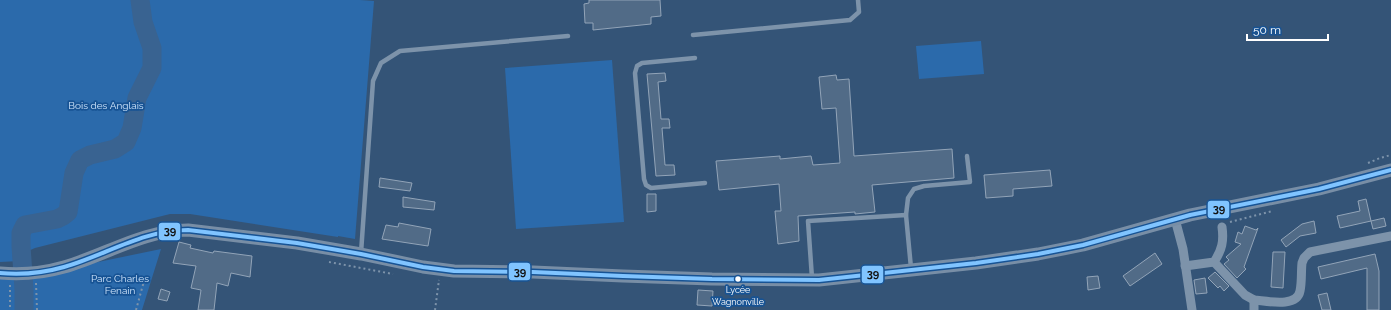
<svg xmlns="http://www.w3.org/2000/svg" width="1391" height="310" font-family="Raleway,sans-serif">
  <rect width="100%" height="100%" fill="#345477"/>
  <g fill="#2b6aab">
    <polygon points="0,0 360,0 374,1 355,239 338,236 338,237 190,214 170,214 35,248 19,255 20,261 0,262"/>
    <polygon points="981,41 984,74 919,79 916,46"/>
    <polygon points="612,60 624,222 516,229 505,68"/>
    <polygon points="161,249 142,310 0,310 0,278 16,279"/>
  </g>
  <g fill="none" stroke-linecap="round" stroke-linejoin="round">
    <polyline stroke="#396391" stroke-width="19" points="24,310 24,289 21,246 21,233 25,225 57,219 63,216 68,212 74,173 80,160 90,155 115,149 126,142 132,128 137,98 152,68 152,48 143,22 140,0"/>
  </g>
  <g fill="#516b87" stroke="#92a4b8">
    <polygon points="589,0 660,0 661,16 651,17 651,24 593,30 593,23 585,23 584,4 589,3"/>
    <polygon points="665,73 666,81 658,82 661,119 669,119 670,128 662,128 665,165 674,165 675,175 656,176 647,74"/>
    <polygon points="836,75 837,80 849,79 854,156 952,149 954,178 872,185 875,212 855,214 855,212 798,216 799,241 778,244 775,211 781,211 779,184 719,190 716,161 780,156 780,159 811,156 813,165 840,163 836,108 822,109 819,77"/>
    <polygon points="1050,170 1052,186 1013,189 1013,196 986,198 984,175"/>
    <polygon points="380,178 412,183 410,191 379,187"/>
    <polygon points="647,194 656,194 656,211 647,212"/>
    <polygon points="403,197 435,202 434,210 403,207"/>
    <polygon points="1366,199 1371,221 1340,228 1337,216 1360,211 1358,201"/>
    <polygon points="1384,218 1386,226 1373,229 1371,221"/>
    <polygon points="1314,221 1316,233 1300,236 1286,247 1281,240 1302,224"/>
    <polygon points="399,223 431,229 428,246 382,239 386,225 398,227"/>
    <polygon points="1245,226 1256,230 1258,228 1244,267 1246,269 1237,278 1224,264 1229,260 1226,257 1241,244 1235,242 1238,232 1242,234"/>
    <polygon points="179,242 191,245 190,248 213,253 214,251 252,256 250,277 231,273 228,286 217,283 214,310 198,310 201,290 191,288 196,266 173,263"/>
    <polygon points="1273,252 1285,252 1283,288 1271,287"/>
    <polygon points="1155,253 1162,264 1130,286 1123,276"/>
    <polygon points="1375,254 1379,271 1379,310 1367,310 1367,268 1321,279 1318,267"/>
    <polygon points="1215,272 1229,286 1224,291 1220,286 1218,288 1208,278"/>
    <polygon points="1098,276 1100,288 1088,290 1087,277"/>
    <polygon points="1205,278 1207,293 1196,294 1194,280"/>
    <polygon points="161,289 170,292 167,301 158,299"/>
    <polygon points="698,290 713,291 712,306 697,305"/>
    <polygon points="1327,293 1331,310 1322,310 1318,295"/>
  </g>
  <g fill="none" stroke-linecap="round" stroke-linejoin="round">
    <g stroke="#7d93aa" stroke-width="2" stroke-dasharray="2 3" stroke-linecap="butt">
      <polyline points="1368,163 1380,158 1391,155"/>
      <polyline points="1230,222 1273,211"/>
      <polyline points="329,262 393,274"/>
      <polyline points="36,283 37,310"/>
      <polyline points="10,285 10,310"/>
      <polyline points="136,310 144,281"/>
      <polyline points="435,310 439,280"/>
    </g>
    <g stroke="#7d93aa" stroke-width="4.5">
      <polyline points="693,35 850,20 859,12 858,0"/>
      <polyline points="695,58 642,63 637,66 635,73 644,179 646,185 651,188 705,183"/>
      <polyline points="906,215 908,198 914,189 924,186 970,182 967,156"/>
      <polyline points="361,253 373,81 381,63 400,51 568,36"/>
      <polyline points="812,278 808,221 906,215 911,268"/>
    </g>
    <g stroke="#7d93aa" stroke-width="9">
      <polyline points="1175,219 1183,249 1192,310"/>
      <path d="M 1214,262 L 1245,295 L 1254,300 C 1267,301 1297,308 1300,291 C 1302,282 1301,272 1302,263 L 1304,258 L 1310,252 L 1391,236"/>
      <path d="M 1185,266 L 1214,262 C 1222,250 1224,241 1222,227"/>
      <polyline points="1254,310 1254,300"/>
    </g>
    <path stroke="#788ea6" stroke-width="13" d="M 0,273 C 22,275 43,273 64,267 C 106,255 143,230 188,230 L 297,243 L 361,254 L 423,267 L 454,271 L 533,272 L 623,276 L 712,279 L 819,280 L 976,263 L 1038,254 L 1083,245 L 1190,215 L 1319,189 L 1391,170"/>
    <g stroke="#175394" stroke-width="7">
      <path id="bus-1" d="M 0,273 C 22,275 43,273 64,267 C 106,255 143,230 188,230 L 297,243 L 361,254 L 423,267 L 454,271 L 533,272 L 623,276 L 712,279 L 819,280 L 976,263 L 1038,254 L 1083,245 L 1190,215 L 1319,189 L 1391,170"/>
    </g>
    <use href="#bus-1" stroke="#80c4ff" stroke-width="4"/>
  </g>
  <circle fill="#fff" stroke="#175394" stroke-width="1.5" cx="738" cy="279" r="3.5"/>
  <g text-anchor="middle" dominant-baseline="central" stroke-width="3.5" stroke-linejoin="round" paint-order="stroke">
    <g font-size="9" fill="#fff" stroke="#175394">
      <text x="738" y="290">Lycée<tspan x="738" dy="12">Wagnonville</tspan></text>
    </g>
    <g font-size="10" fill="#cfe5fc" stroke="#175394">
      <text x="106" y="105">Bois des Anglais</text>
      <text x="120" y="278">Parc Charles<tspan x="120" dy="12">Fenain</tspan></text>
    </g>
  </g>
  <g stroke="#175394" stroke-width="1.5">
    <rect x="1207" y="200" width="23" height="19" rx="4" fill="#80c4ff"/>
    <rect x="158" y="222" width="23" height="19" rx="4" fill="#80c4ff"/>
    <rect x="508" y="262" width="23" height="19" rx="4" fill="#80c4ff"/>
    <rect x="861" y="265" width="23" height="19" rx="4" fill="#80c4ff"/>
  </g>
  <g font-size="11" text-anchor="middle" font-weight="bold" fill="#111">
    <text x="1219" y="213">39</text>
    <text x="170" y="235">39</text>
    <text x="520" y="276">39</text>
    <text x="873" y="278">39</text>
  </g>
  <path d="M1247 34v6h81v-6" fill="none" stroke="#ffffff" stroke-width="2"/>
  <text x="1253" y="34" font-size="12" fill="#ffffff" stroke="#175394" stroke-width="3" paint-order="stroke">50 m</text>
</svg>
